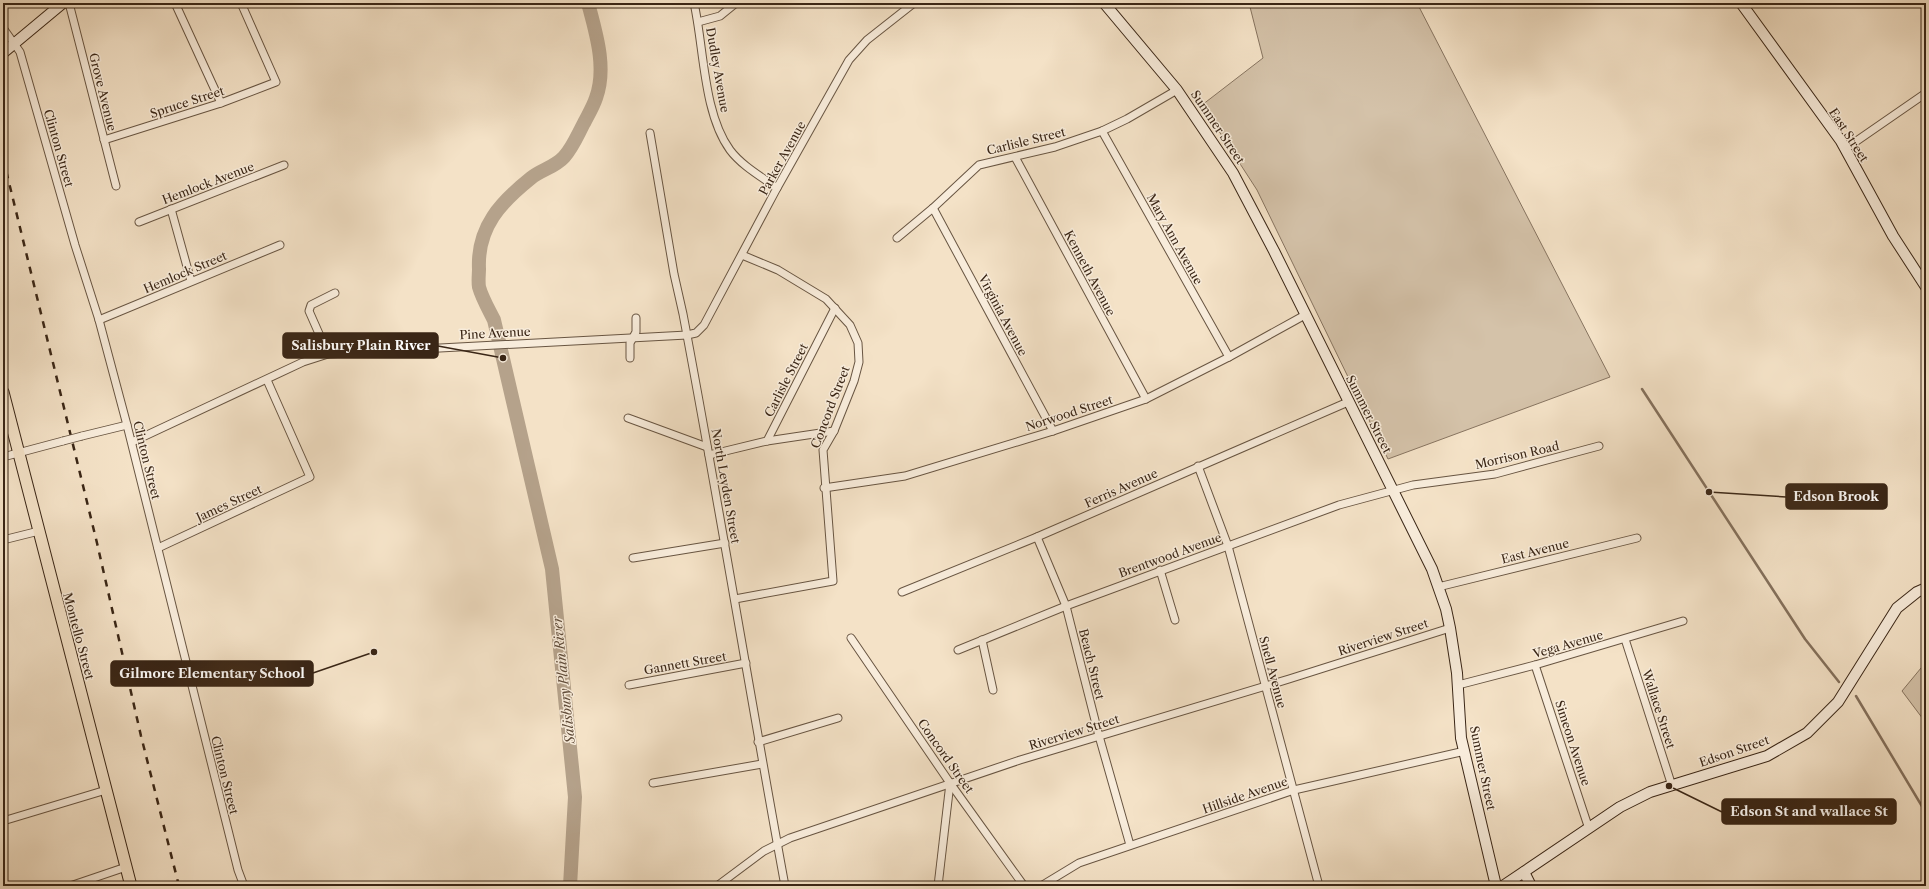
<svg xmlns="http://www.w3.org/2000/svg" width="1929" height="889" font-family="'Libre Caslon Text',serif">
  <rect width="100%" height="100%" fill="#f4e2c7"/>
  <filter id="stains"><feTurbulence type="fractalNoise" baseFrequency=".005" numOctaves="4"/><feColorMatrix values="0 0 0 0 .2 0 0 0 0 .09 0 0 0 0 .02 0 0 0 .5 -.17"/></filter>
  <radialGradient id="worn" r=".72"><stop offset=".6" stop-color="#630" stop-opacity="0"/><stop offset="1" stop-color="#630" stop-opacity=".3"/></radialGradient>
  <g fill="#d4c2a9" stroke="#877460">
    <polygon points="1249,3 1417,3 1610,377 1388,459 1257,190 1202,105 1263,58"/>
    <polygon points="1926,662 1926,723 1902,691"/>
  </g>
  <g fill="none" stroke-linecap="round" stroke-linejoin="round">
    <g stroke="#84705c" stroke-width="2.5">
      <polyline points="1642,389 1805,639 1839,682"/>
      <polyline points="1856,696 1926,813"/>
    </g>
    <path stroke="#b5a28b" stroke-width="14" d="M 570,886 L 575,797 L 552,569 L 494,320 C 489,310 482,298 479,287 C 478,281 479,274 479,269 C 477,227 501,202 531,178 C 541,170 555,167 564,157 C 573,147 578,134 584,123 C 588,115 593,107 596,98 C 607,68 596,33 588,3"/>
    <g stroke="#685542" stroke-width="9">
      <g id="street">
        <polyline points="69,3 116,186"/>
        <polyline points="175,3 221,103"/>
        <path d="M 694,3 C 704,47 703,113 730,150 C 742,166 762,177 777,188"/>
        <polyline points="698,22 720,16 736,3"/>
        <polyline points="3,28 20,52 75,245 99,320 127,425 238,870 244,886"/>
        <polyline points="1102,131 1229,357"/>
        <path d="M 650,133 L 674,274 L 683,314 C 719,504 750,695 785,886"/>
        <polyline points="104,140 221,103 276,82 241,3"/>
        <polyline points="1845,149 1926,93"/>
        <polyline points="1015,157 1146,399"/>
        <polyline points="933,208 1053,431"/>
        <polyline points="171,209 191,281"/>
        <polyline points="139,222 284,165"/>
        <polyline points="897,238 933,208 979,165 1055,147 1102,131 1127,119 1177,90"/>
        <polyline points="99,320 280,245"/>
        <polyline points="328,354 309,311 311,305 335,293"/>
        <polyline points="630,358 630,343 636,332 636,318"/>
        <polyline points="628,418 707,447"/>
        <polyline points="82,436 127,425"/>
        <polyline points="767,441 835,308"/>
        <polyline points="132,442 303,362 328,354 687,335 696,333 704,325 777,188 849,60 867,40 914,3"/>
        <polyline points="709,455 767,441 834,431"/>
        <polyline points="3,457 63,441"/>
        <polyline points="1198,466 1228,546 1319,886"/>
        <polyline points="824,488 905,476 1053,431 1146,399 1229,357 1305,315"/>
        <polyline points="1037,537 1066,606 1099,736 1130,845"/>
        <polyline points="3,540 39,531"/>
        <polyline points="158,548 310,477 267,380"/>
        <polyline points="633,558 725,543"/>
        <polyline points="1160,570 1175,620"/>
        <polyline points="1438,587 1637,538"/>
        <polyline points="902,592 1037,537 1348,402"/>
        <polyline points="735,599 833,581 823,450 834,431 854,381 859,362 858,343 850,325 826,299 778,270 742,255"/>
        <polyline points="851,638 950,783 1024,886"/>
        <polyline points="1625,639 1672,786"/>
        <polyline points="982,640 993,690"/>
        <polyline points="958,650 1066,606 1339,505 1413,485 1495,474 1599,446"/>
        <polyline points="1535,665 1589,829"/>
        <polyline points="629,685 746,663"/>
        <polyline points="1458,685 1535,665 1683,621"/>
        <polyline points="758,742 838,718"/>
        <polyline points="653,783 762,764"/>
        <polyline points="3,821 106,790"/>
        <polyline points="70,886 126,867"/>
        <polyline points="717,886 764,851 790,838 1020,760 1289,679 1450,628"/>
        <polyline points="938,886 950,783"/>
        <polyline points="1041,886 1079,863 1294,790 1465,751"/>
      </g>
    </g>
    <g stroke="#3a2616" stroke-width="12">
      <g id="secondary">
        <polyline points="1104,3 1177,90 1233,173 1274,251 1432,569 1446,609 1450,628 1457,673 1461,738 1496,886"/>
        <polyline points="1741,3 1841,141 1893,236 1926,287"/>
        <polyline points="3,53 63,3"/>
        <polyline points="1524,872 1531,886"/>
        <polyline points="1503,886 1620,807 1650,792 1767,756 1807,733 1838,702 1897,608 1917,592 1926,588"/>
      </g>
    </g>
    <g stroke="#3a2616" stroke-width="13">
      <polyline id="primary" points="3,392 131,886"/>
    </g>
    <use href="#street" stroke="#f8ecdb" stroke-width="7"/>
    <use href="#secondary" stroke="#f8ecdb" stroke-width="10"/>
    <use href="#primary" stroke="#f4e2c7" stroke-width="11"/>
    <polyline stroke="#3a2616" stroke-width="2.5" stroke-dasharray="7 7" stroke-linecap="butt" points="3,158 97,543 141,736 179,886"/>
    <g stroke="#685542" stroke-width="9" stroke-linecap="butt">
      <polyline id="street-bridge" points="63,441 82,436"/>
    </g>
    <use href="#street-bridge" stroke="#f8ecdb" stroke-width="7"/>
  </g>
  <g text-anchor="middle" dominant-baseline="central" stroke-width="3" stroke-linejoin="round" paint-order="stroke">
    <g font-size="12" fill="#3a2616" stroke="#f8ecdb">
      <text transform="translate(718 70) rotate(80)">Dudley Avenue</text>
      <text transform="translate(103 92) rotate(76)">Grove Avenue</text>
      <text transform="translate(187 102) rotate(-18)">Spruce Street</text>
      <text transform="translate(1218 127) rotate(56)">Summer Street</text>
      <text transform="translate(1849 135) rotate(57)">East Street</text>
      <text transform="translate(1026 141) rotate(-14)">Carlisle Street</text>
      <text transform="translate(59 148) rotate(74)">Clinton Street</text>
      <text transform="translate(782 158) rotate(-61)">Parker Avenue</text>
      <text transform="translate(208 183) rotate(-21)">Hemlock Avenue</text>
      <text transform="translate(1175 239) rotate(61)">Mary Ann Avenue</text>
      <text transform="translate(185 272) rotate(-23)">Hemlock Street</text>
      <text transform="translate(1090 273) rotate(62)">Kenneth Avenue</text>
      <text transform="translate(1003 315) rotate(62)">Virginia Avenue</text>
      <text transform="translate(495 333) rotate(-3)">Pine Avenue</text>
      <text transform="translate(786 380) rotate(-63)">Carlisle Street</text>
      <text transform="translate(830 407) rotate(-69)">Concord Street</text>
      <text transform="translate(1069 413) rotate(-18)">Norwood Street</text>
      <text transform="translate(1369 414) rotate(63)">Summer Street</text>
      <text transform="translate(1517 455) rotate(-13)">Morrison Road</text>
      <text transform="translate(147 460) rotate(76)">Clinton Street</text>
      <text transform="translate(726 486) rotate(80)">North Leyden Street</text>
      <text transform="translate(1121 488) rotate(-24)">Ferris Avenue</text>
      <text transform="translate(229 503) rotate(-25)">James Street</text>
      <text transform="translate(1535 551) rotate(-14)">East Avenue</text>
      <text transform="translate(1170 555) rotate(-20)">Brentwood Avenue</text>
      <text transform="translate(79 636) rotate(75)">Montello Street</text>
      <text transform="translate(1383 637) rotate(-18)">Riverview Street</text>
      <text transform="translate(1568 644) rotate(-16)">Vega Avenue</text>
      <text transform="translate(685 663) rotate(-10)">Gannett Street</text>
      <text transform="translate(1092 664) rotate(76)">Beach Street</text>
      <text transform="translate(1273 672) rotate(75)">Snell Avenue</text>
      <text transform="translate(1659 709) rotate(72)">Wallace Street</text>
      <text transform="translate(1074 732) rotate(-17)">Riverview Street</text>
      <text transform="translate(1573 743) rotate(72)">Simeon Avenue</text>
      <text transform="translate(1734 751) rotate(-19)">Edson Street</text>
      <text transform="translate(946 756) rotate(55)">Concord Street</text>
      <text transform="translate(1483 768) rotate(78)">Summer Street</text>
      <text transform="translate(225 775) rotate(76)">Clinton Street</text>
      <text transform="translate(1245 795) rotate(-19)">Hillside Avenue</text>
    </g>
    <g font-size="13" font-style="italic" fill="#5f4b39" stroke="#f8ecdb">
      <text transform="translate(563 680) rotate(-96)">Salisbury Plain River</text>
    </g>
  </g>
  <path fill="none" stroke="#3a2616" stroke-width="1.5" d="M503 358L438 346M1709 492L1786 497M374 652L313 673M1669 786L1722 812"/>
  <g fill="#3a2616" stroke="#f8ecdb" stroke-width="1.5">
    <circle cx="503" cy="358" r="4"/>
    <circle cx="1709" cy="492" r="4"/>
    <circle cx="374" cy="652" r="4"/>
    <circle cx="1669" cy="786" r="4"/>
  </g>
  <g fill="#3a2616" stroke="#3a2616" stroke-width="1.5">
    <rect x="283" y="333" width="155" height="25" rx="4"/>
    <rect x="1786" y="484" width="101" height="25" rx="4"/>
    <rect x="111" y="661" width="202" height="25" rx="4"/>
    <rect x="1722" y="799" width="174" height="25" rx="4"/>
  </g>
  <g font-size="13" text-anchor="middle" font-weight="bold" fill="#fff">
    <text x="361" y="350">Salisbury Plain River</text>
    <text x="1836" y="501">Edson Brook</text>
    <text x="212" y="678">Gilmore Elementary School</text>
    <text x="1809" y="816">Edson St and wallace St</text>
  </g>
  <rect width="1929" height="889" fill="none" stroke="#f4e2c7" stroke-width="16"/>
  <rect x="4" y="4" width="1921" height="881" fill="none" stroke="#3a2616" stroke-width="2"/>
  <rect x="8" y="8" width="1913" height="873" fill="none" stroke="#3a2616"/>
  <rect width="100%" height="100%" filter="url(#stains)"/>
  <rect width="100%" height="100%" fill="url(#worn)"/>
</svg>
